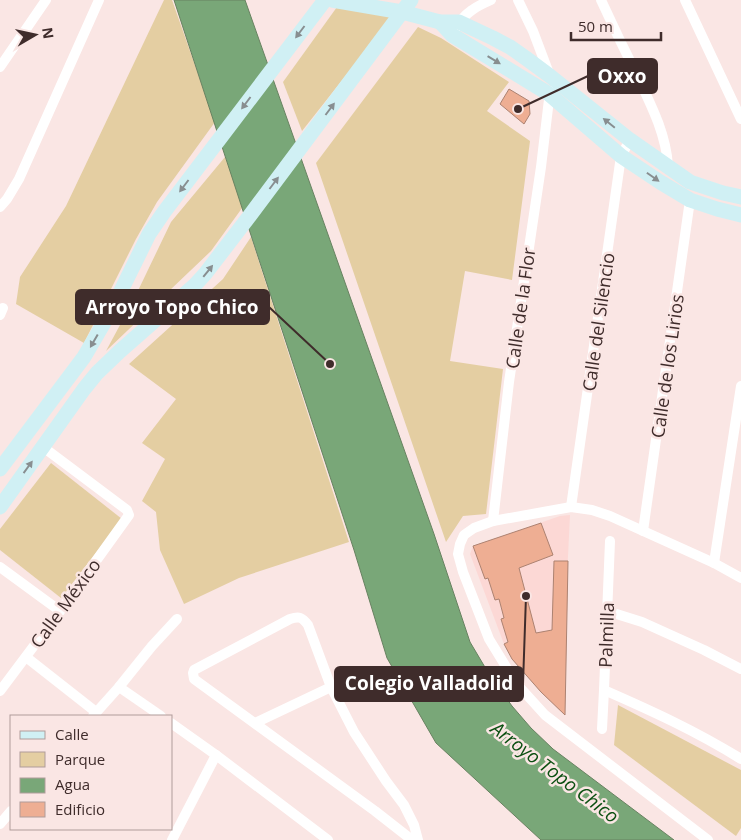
<svg xmlns="http://www.w3.org/2000/svg" width="741" height="840" font-family="'Open Sans',sans-serif">
  <rect width="100%" height="100%" fill="#fae6e4"/>
  <polygon fill="#fcd8d5" points="570,515 567,577 564,711 561,712 541,692 512,659 504,644 470,554 473,546 560,516"/>
  <g fill="#e4cea2">
    <polygon points="164,0 172,0 215,122 157,202 136,239 84,343 16,304 20,277 66,206"/>
    <polygon points="337,7 393,16 302,131 283,82"/>
    <polygon points="418,27 441,38 509,82 487,111 530,141 512,280 465,271 450,361 503,369 486,514 463,516 446,542 316,163"/>
    <polygon points="225,157 245,204 211,251 106,351 134,299 171,222"/>
    <polygon points="251,237 349,542 239,578 184,604 160,550 156,512 142,501 165,459 142,443 176,399 129,364 223,279"/>
    <polygon points="51,463 122,519 61,598 0,550 0,529"/>
    <polygon points="618,705 741,770 741,828 736,836 614,745"/>
  </g>
  <polygon fill="#79a778" stroke="#688261" points="174,0 245,0 434,534 470,642 489,674 512,706 531,728 553,749 674,840 541,840 436,743 387,658 354,550"/>
  <g fill="#eeae93" stroke="#ac8271">
    <polygon points="509,89 529,101 530,114 524,124 500,104"/>
    <polygon points="541,523 553,555 519,568 536,633 552,630 554,561 568,561 565,715 541,692 512,659 504,644 508,642 501,619 504,618 499,599 495,600 488,578 485,579 473,546"/>
  </g>
  <g fill="none" stroke-linecap="round" stroke-linejoin="round">
    <g stroke="#fff" stroke-width="10">
      <polyline points="518,0 533,31 550,76"/>
      <path d="M 601,0 C 612,24 623,47 635,71 C 649,101 666,132 668,166"/>
      <polyline points="685,0 741,119"/>
      <path d="M 456,28 C 464,13 477,6 491,0"/>
      <polyline points="0,67 46,0"/>
      <polyline points="0,207 7,199 19,179 99,0"/>
      <polyline points="0,315 3,308"/>
      <polyline points="571,507 621,156 630,140"/>
      <polyline points="493,521 509,382 541,167 550,91"/>
      <polyline points="643,531 690,200"/>
      <polyline points="714,563 741,386"/>
      <polyline points="0,567 60,611"/>
      <polyline points="607,611 642,622 704,650 741,669"/>
      <polyline points="26,657 96,712"/>
      <polyline points="119,687 161,716"/>
      <path d="M 604,690 C 652,711 696,731 741,759"/>
      <polyline points="0,691 60,611 129,515 127,510 43,447"/>
      <polyline points="93,716 119,687 152,646 177,619"/>
      <polyline points="171,723 216,755 328,840"/>
      <polyline points="255,723 331,687"/>
      <polyline points="602,729 604,690 610,541"/>
      <polyline points="0,824 11,811"/>
      <polyline points="172,840 216,755"/>
      <path d="M 412,840 L 375,811 L 194,679 L 193,673 L 194,670 L 290,619 C 299,616 302,617 308,625 L 331,687 L 354,732 L 386,781 L 404,805 L 414,825 L 418,840"/>
      <polyline points="708,840 545,715 516,683 489,639 463,572 458,554 460,544 464,535 474,528 493,521 571,507 592,510 610,516 714,563 741,578"/>
    </g>
    <g stroke="#d0f0f4" stroke-width="15">
      <polyline points="332,0 402,12 440,22 459,22 493,38 510,47 527,59 550,76 630,140 690,182 723,193 741,197"/>
      <polyline points="440,22 452,35 549,94 621,156 660,182 690,200 717,209 741,215"/>
      <polyline points="0,469 84,357 112,309 149,234 164,212 325,0"/>
      <polyline points="0,507 84,389 97,373 120,351 194,286 205,274 248,218 411,0"/>
    </g>
  </g>
  <defs><path id="oneway-solid" d="M-6-.8H1V-3.2L6.5 0L1 3.2V.8H-6Z" transform="scale(1.25)"/></defs>
  <g fill="#888e90">
    <use href="#oneway-solid" transform="translate(300 32) rotate(127)"/>
    <use href="#oneway-solid" transform="translate(494 60) rotate(31)"/>
    <use href="#oneway-solid" transform="translate(246 103) rotate(127)"/>
    <use href="#oneway-solid" transform="translate(330 109) rotate(-53)"/>
    <use href="#oneway-solid" transform="translate(609 123) rotate(-141)"/>
    <use href="#oneway-solid" transform="translate(653 177) rotate(35)"/>
    <use href="#oneway-solid" transform="translate(274 183) rotate(-53)"/>
    <use href="#oneway-solid" transform="translate(184 186) rotate(127)"/>
    <use href="#oneway-solid" transform="translate(208 271) rotate(-51)"/>
    <use href="#oneway-solid" transform="translate(94 341) rotate(120)"/>
    <use href="#oneway-solid" transform="translate(28 467) rotate(-54)"/>
  </g>
  <g text-anchor="middle" dominant-baseline="central" stroke-width="5" stroke-linejoin="round" paint-order="stroke">
    <g font-size="18" fill="#3f2c2b" stroke="#fae6e4">
      <text transform="translate(520 308) rotate(-82)">Calle de la Flor</text>
      <text transform="translate(598 322) rotate(-82)">Calle del Silencio</text>
      <text transform="translate(667 366) rotate(-82)">Calle de los Lirios</text>
      <text transform="translate(65 603) rotate(-54)">Calle México</text>
      <text transform="translate(606 635) rotate(-88)">Palmilla</text>
    </g>
    <g font-size="19" font-style="italic" fill="#0c5012" stroke="#fae6e4">
      <text transform="translate(555 772) rotate(37)">Arroyo Topo Chico</text>
    </g>
  </g>
  <path fill="none" stroke="#3f2c2b" stroke-width="2" d="M518 109L588 76M330 364L269 307M526 596L523 684"/>
  <g fill="#3f2c2b" stroke="#fae6e4" stroke-width="2">
    <circle cx="518" cy="109" r="5"/>
    <circle cx="330" cy="364" r="5"/>
    <circle cx="526" cy="596" r="5"/>
  </g>
  <g fill="#3f2c2b" stroke="#3f2c2b" stroke-width="2">
    <rect x="588" y="59" width="69" height="34" rx="5"/>
    <rect x="76" y="290" width="193" height="34" rx="5"/>
    <rect x="335" y="667" width="188" height="34" rx="5"/>
  </g>
  <g font-size="19" text-anchor="middle" font-weight="bold" fill="#fff">
    <text x="622" y="83">Oxxo</text>
    <text x="172" y="314">Arroyo Topo Chico</text>
    <text x="429" y="690">Colegio Valladolid</text>
  </g>
  <rect x="10" y="715" width="162" height="115" fill="#fae6e4" stroke="#af9c9a"/>
  <rect x="20" y="731" width="25" height="8" fill="#d0f0f4" stroke="#af9c9a"/>
  <text x="55" y="740" font-size="15" fill="#3f2c2b">Calle</text>
  <rect x="20" y="752" width="25" height="15" fill="#e4cea2" stroke="#af9c9a"/>
  <text x="55" y="765" font-size="15" fill="#3f2c2b">Parque</text>
  <rect x="20" y="778" width="25" height="15" fill="#79a778" stroke="#af9c9a"/>
  <text x="55" y="790" font-size="15" fill="#3f2c2b">Agua</text>
  <rect x="20" y="802" width="25" height="15" fill="#eeae93" stroke="#af9c9a"/>
  <text x="55" y="815" font-size="15" fill="#3f2c2b">Edificio</text>
  <g transform="translate(35 35) rotate(81)" stroke="#fae6e4" stroke-width="4" paint-order="stroke">
  <path d="M0-4L9 19L0 12L-9 19Z" fill="#3f2c2b"/>
  <text y="-8" font-size="14" font-weight="bold" text-anchor="middle" fill="#3f2c2b">N</text>
  </g>
  <path d="M571 32v8h90v-8" fill="none" stroke="#3f2c2b" stroke-width="2.5"/>
  <text x="578" y="32" font-size="15" fill="#3f2c2b" stroke="#fae6e4" stroke-width="4" paint-order="stroke">50 m</text>
</svg>
